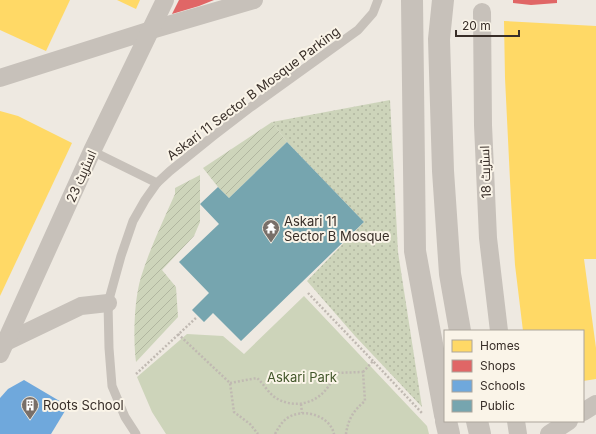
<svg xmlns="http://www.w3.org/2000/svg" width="596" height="434" font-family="Inter,Cairo,sans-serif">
  <defs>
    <pattern id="grass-dots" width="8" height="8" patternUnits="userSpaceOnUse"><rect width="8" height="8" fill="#cdd4ba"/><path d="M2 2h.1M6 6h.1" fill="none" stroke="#b1b6a0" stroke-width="1.8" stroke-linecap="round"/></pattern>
    <pattern id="garden-furrows" width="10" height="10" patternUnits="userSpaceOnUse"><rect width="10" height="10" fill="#cdd4ba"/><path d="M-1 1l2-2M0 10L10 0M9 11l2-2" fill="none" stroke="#b1b6a0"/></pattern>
  </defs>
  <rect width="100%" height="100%" fill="#eee9e1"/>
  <polygon fill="url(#grass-dots)" points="390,100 398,252 422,407 355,336 307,281 364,222 287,142 272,122"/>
  <polygon fill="#cdd4ba" points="304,296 427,426 429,434 166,434 152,412 137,377 187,334 223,336 244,354"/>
  <g fill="url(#garden-furrows)">
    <polygon points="272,122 287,142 229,198 218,187 203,168"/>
    <path d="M 200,175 L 200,222 L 194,236 L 162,270 L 176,287 L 178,317 L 136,362 C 133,339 134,300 141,277 C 150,248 163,221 175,194 L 175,188 Z"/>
  </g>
  <g fill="#ffd966">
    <polygon points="0,0 70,0 46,51 0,30"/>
    <polygon points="117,0 140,0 136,9"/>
    <polygon points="504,21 596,26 596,259 584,259 596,348 596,379 583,381 583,331 523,331 515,265 511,201 505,78"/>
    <polygon points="0,111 18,116 72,143 0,296"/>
  </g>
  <g fill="#e06666">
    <polygon points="179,0 214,0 199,6 172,14"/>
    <polygon points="513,0 557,0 557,3 531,5 513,3"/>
  </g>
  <polygon fill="#6fa8dc" points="24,380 68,406 51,434 0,434 0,398 8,389"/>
  <polygon fill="#76a5af" points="287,142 364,222 241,341 213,313 204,322 192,310 209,293 179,262 219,224 200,204 218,187 229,198"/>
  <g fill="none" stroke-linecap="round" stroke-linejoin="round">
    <g stroke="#c0b9b2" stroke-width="2.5" stroke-dasharray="2 2" stroke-linecap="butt">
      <polyline points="308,293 373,361"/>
      <polyline points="178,334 230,383 234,412 250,424 258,434"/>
      <polyline points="363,372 373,361 422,413"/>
      <polyline points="136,374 197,317"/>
      <path d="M 230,383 L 257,378 C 264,384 268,393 276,398 C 294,409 316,404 328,387 C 331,383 333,378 335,373 L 363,372 L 365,401 C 354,410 348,419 346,434"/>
      <polyline points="301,404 302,413"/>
      <path d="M 275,434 C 279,427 282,421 289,417 C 305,408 330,416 334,434"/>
    </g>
    <g stroke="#c7c1ba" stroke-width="9">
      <polyline points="92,151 157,183"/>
      <polyline points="136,434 125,417 112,386 109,348 108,303 121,256 133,221 145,200 157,183 170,171 212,137 251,107 358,30 373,13 378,0"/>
    </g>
    <g stroke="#c7c1ba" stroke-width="18">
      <polyline points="482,12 483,125 488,238 499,331"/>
      <polyline points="0,78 151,30 254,0"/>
      <polyline points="6,342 81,306 108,303"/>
      <polyline points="0,354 92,151 165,0"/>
      <polyline points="583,412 596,404"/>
      <polyline points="516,421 518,434"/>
      <polyline points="549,434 569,421"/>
    </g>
    <g stroke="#c7c1ba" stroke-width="22">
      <polyline points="412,0 415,251 445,415"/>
      <polyline points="443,0 439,39 443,171 450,274 460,331"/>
      <polyline points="446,421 449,434"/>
      <polyline points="477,421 480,434"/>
    </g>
  </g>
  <defs>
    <g id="temple-pin" transform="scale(0.9)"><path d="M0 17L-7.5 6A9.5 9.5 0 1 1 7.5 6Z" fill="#786f69" stroke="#faf4e8"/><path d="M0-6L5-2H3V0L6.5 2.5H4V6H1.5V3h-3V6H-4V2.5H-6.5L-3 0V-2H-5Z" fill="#fff"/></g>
    <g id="building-pin" transform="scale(0.9)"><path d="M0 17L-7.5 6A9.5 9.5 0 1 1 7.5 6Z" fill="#786f69" stroke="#faf4e8"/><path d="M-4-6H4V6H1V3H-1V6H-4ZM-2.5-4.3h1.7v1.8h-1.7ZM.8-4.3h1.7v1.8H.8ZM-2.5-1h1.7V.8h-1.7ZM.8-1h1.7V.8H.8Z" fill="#fff"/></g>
  </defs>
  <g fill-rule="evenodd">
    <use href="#temple-pin" x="271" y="228"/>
    <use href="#building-pin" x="30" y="405"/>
  </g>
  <g text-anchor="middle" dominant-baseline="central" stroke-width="4" stroke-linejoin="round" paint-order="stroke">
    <g font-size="13" fill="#382e28" stroke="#faf4e8">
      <text transform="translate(253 93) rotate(-37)">Askari 11 Sector B Mosque Parking</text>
      <text transform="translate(485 172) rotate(-92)">اسٹریٹ 18</text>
      <text transform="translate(81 176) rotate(-66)">اسٹریٹ 23</text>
    </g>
    <g font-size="13" fill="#382e28" stroke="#faf4e8" text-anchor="start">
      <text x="284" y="221">Askari 11<tspan x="284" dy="15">Sector B Mosque</tspan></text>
      <text x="43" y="405">Roots School</text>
    </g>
    <g font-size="13" fill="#43572b" stroke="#faf4e8">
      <text x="302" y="377">Askari Park</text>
    </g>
  </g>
  <rect x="444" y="330" width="140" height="92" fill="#faf4e8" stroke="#aca59b"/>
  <rect x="452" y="340" width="20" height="12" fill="#ffd966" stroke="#aca59b"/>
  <text x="480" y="350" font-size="12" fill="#382e28">Homes</text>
  <rect x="452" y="360" width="20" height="12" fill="#e06666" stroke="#aca59b"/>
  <text x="480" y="370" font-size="12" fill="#382e28">Shops</text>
  <rect x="452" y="380" width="20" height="12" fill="#6fa8dc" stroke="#aca59b"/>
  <text x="480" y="390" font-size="12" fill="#382e28">Schools</text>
  <rect x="452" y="400" width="20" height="12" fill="#76a5af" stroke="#aca59b"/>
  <text x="480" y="410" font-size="12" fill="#382e28">Public</text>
  <path d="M456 30v6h63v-6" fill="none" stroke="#382e28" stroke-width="2"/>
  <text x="462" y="30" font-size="12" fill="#382e28" stroke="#faf4e8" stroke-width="3" paint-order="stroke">20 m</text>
</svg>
